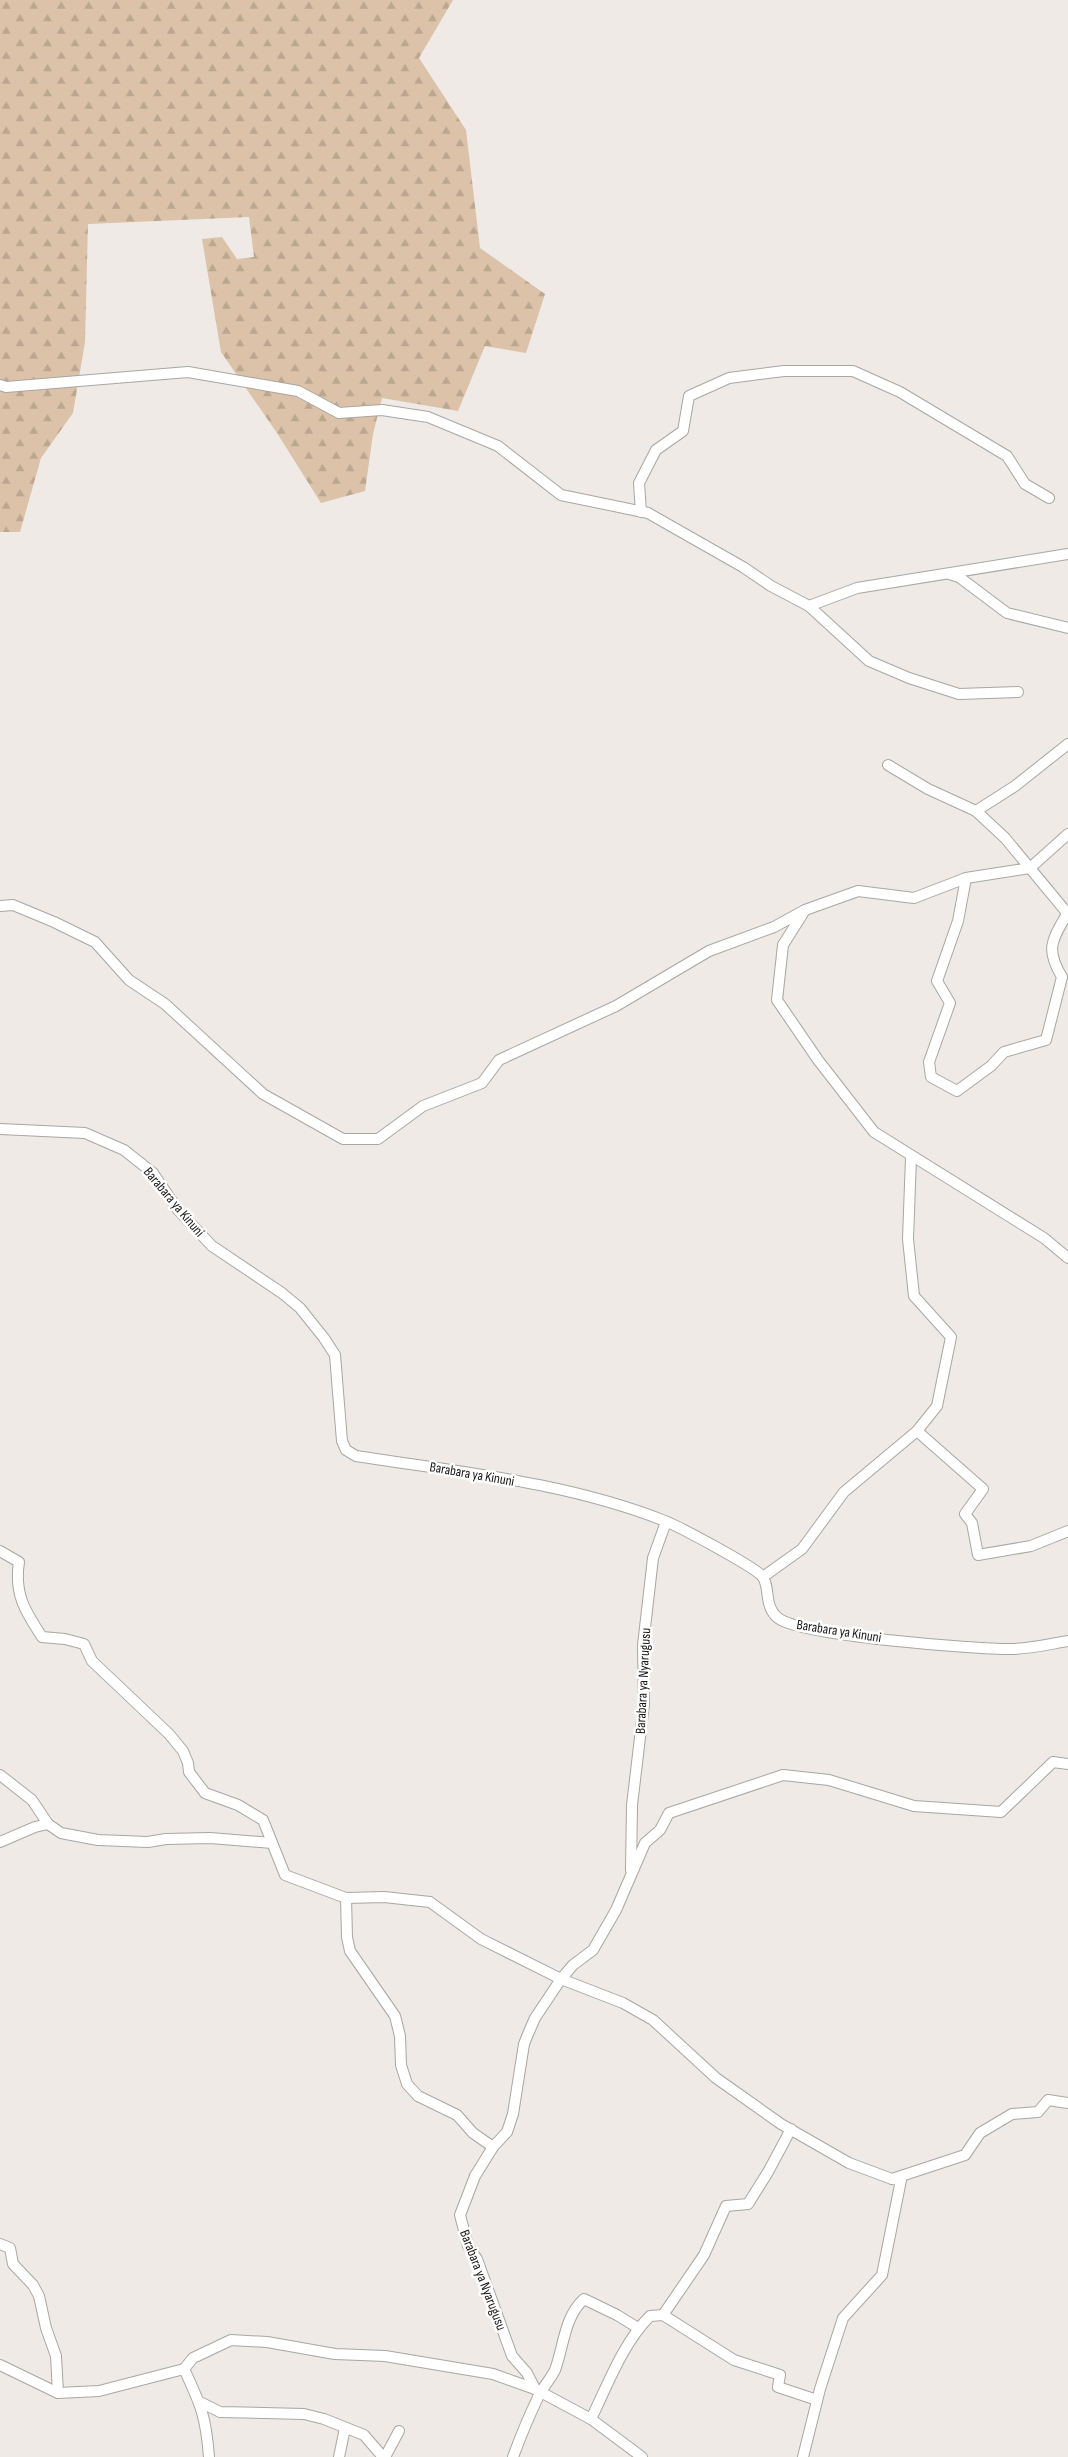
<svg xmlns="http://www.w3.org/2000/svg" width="1068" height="2457" font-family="'Sofia Sans Condensed',sans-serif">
  <defs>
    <pattern id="forest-firs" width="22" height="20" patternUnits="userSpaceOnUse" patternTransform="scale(1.25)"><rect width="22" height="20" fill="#dbc2a8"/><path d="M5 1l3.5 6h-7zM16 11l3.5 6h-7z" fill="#bba690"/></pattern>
  </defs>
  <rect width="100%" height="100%" fill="#efeae5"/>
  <polygon fill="url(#forest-firs)" points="0,0 453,0 419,58 466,130 480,248 545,294 526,353 485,346 458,411 382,398 373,434 365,491 321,503 277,433 221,352 202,239 222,237 237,259 254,257 249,217 88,224 85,342 73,413 41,458 20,532 0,532"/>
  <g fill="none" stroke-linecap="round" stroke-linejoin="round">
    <g stroke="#aaa6a1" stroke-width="12">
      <g id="minor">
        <polyline points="0,385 6,387 188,372 298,391 339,413 382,410 428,417 498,446 561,495 648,513 743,567 771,586 809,606 857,588 1068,554"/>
        <polyline points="641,512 639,483 656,450 683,431 689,396 729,378 784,371 853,371 900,392 1007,456 1025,484 1049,498"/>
        <polyline points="949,574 959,577 1007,613 1068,628"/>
        <polyline points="809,606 869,661 909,678 959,694 1018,692"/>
        <polyline points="888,765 928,789 976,811 1005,838 1068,914"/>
        <polyline points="976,811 1015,786 1068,744"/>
        <polyline points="1068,834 1030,868 966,878 914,898 858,891 805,910 783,945 777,1000 818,1060 874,1132 1044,1238 1068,1258"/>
        <path d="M 966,878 L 958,921 L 937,981 L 950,1003 L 929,1062 L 931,1077 L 957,1091 L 991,1066 L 1004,1052 L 1046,1040 L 1062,977 C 1045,949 1052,940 1067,914"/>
        <polyline points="0,906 13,905 54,922 95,942 129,980 165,1004 263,1094 343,1139 378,1139 423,1106 482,1083 499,1060 616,1006 709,951 774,927 805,910"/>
        <path d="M 0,1129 L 85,1133 L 124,1150 L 153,1173 L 178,1210 L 212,1246 L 282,1293 L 300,1308 L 324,1338 L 335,1355 L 342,1441 L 346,1450 L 356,1456 C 459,1472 566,1482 665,1521 C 680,1527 753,1566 762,1576 C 771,1587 763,1606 778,1618 C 801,1636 975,1649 1011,1649 C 1029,1649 1050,1644 1068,1641"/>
        <polyline points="917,1431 983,1489 965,1514 972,1523 978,1555 1031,1546 1068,1531"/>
        <path d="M 0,1551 L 19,1562 C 14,1594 25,1611 42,1637 L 65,1639 L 84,1644 L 92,1661 L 169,1734 L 183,1751 L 188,1763 L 189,1772 L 205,1793 L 238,1805 L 263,1820 L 285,1875 L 346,1898 L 384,1897 L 430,1902 L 481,1939 L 561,1979 L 623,2003 L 653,2020 L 716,2078 L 781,2124 L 849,2163 L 892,2179 L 965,2155 L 980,2133 L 1012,2114 L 1038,2112 L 1048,2100 L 1068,2103"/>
        <polyline points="763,1577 802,1549 844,1492 917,1431 937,1406 951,1337 914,1296 908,1239 911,1157"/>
        <polyline points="0,1775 32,1800 48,1824 61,1833 98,1840 148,1842 166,1839 210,1838 272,1843"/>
        <polyline points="0,1842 35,1827 48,1824"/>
        <polyline points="631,1870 632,1805 644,1704 643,1645 653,1558 666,1522"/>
        <polyline points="346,1898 347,1937 350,1951 395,2016 400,2036 401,2065 407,2084 418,2096 457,2115 473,2133 493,2147"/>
        <polyline points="0,2244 10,2248 13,2264 33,2285 39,2296 46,2328 56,2356 58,2393"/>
        <polyline points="663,2315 704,2255 726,2206 748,2204 768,2172 791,2129"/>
        <polyline points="0,2365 58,2393 99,2391 184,2369 193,2358 231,2340 267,2342 335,2354 385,2356 493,2374 535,2389 591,2419 642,2457"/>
        <path d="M 184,2369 C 201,2405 206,2417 209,2457"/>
        <polyline points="535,2389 527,2373 512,2356 477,2259 468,2246 460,2215 475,2176 493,2147 507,2132 513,2114 524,2044 528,2034 535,2018 561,1979 573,1965 593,1950 616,1910 645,1843 660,1830 669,1813 783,1775 829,1780 914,1806 1001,1812 1053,1762 1068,1764"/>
        <polyline points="200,2402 220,2412 304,2414 324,2419 364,2435 383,2457"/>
        <path d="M 591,2419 C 608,2384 623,2343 650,2316 L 663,2315 L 734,2360 L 780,2375 L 778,2387 L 817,2400"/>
        <polyline points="339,2457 345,2428"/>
        <polyline points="385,2457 399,2431"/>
        <path d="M 513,2457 C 521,2435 530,2414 540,2393 C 545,2385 551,2378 555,2370 C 564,2346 564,2317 584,2299 L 617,2315 L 638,2328"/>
        <polyline points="803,2457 820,2389 843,2318 882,2275 901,2180 892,2179"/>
      </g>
    </g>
    <use href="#minor" stroke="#fff" stroke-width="10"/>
  </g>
  <g text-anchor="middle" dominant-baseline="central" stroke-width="5" stroke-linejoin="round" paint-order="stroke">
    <g font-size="14" fill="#181615" stroke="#fff">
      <text transform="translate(174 1202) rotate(50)">Barabara ya Kinuni</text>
      <text transform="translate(472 1474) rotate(10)">Barabara ya Kinuni</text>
      <text transform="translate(839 1631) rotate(9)">Barabara ya Kinuni</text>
      <text transform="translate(643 1681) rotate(-87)">Barabara ya Nyarugusu</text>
      <text transform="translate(483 2280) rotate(69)">Barabara ya Nyarugusu</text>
    </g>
  </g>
</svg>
